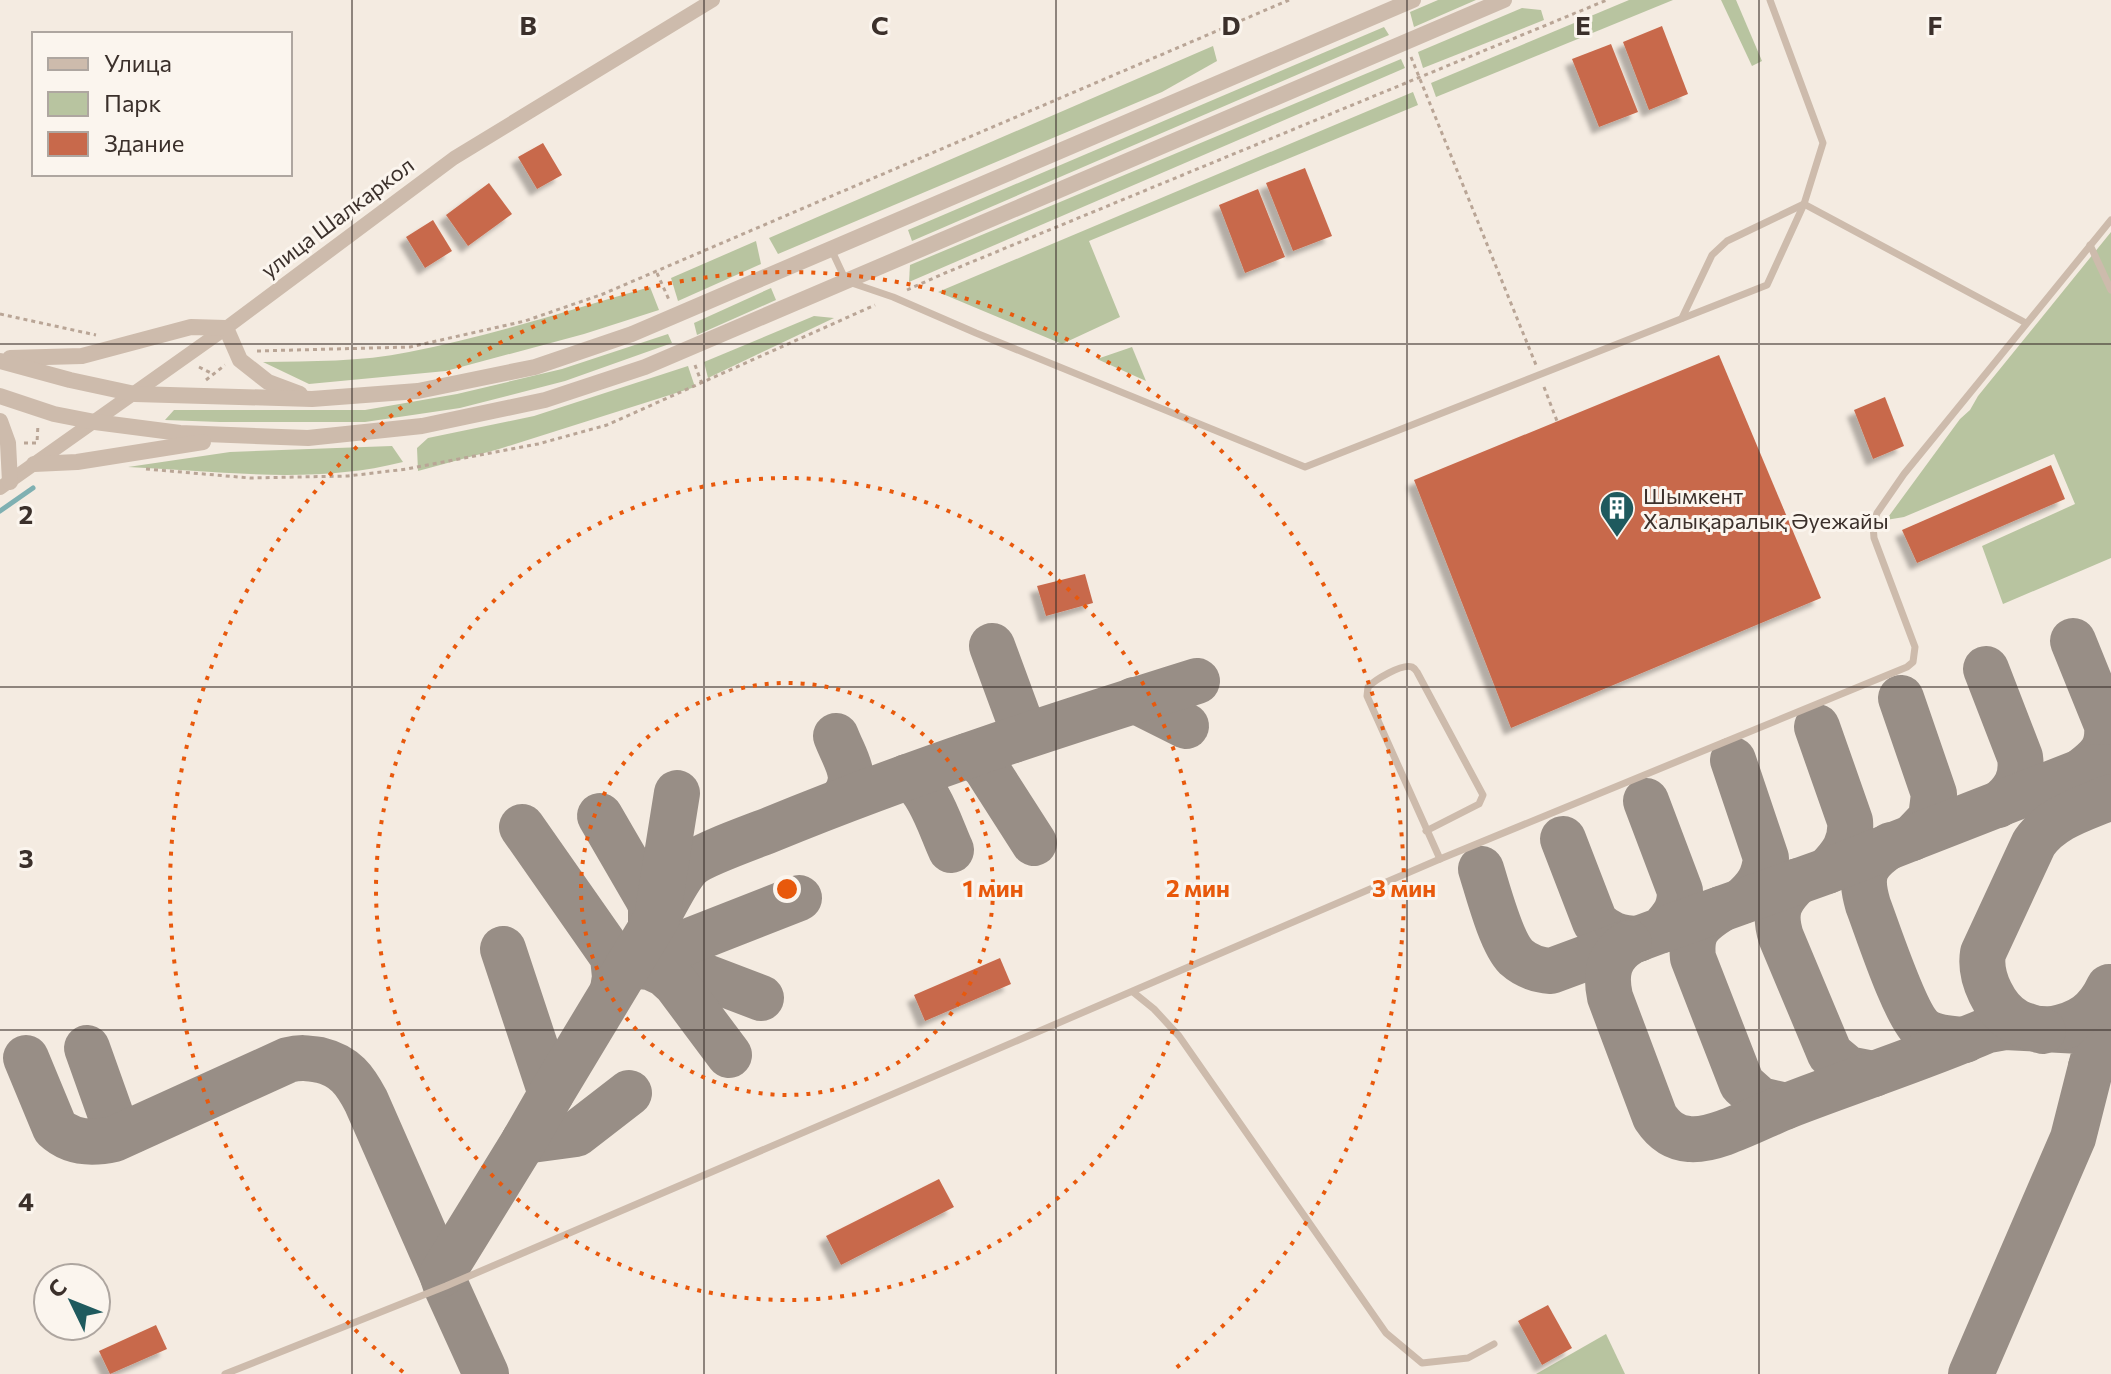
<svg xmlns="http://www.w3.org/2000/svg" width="2111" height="1374" font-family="Commissioner,sans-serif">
  <defs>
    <filter id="shadow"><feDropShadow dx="-7" dy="7" stdDeviation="2" flood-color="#0004"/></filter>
  </defs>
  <rect width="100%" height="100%" fill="#f4ebe1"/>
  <g fill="#b8c4a0">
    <polygon points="1438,0 1476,0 1414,27 1410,12"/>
    <polygon points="1629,0 1673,0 1436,97 1431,83"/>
    <polygon points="1721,0 1736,0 1762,61 1752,66"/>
    <polygon points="1522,8 1541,10 1544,20 1423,68 1418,52"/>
    <polygon points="1384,27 1389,35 912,241 908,230"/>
    <polygon points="1213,46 1217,61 1162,92 778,254 769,238"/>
    <polygon points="1401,59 1405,68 909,282 910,265"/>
    <polygon points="1413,92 1418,105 1089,241 1120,317 1062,344 938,292"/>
    <polygon points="2111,232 2111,558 2003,604 1982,546 2075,504 2054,454 1904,517 1886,520 1960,419 1970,410 1978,396"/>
    <polygon points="756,241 761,264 678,301 671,278"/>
    <path d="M 650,287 L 659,310 L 584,334 L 446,371 L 309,384 L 263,362 C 311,361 361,362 409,352 C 490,336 570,310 650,287 Z"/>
    <polygon points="771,288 776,300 697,335 694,323"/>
    <polygon points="814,316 834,318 708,378 704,362"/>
    <polygon points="668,334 672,343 565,381 460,408 365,422 220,422 165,420 174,410 365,410 457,394 562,369"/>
    <polygon points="1132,347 1146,381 1097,359"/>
    <polygon points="688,366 695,387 499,449 418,471 417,448 428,438 534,416"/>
    <path d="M 392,446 L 403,462 C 313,485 219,471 128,467 L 230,452 Z"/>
    <polygon points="1606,1334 1625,1374 1536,1374"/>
  </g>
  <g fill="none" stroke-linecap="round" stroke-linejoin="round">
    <polyline stroke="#7fb0b2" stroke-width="5" points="0,511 33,488"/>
    <g stroke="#988e86" stroke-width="46">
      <path d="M 2073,641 L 2107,725 C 2109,749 2100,757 2082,771"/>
      <polyline points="992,646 1020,722 1019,732 1013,740"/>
      <path d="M 1986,669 L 2020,757 C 2023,778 2015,792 1998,805"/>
      <polyline points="1901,698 1934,794 1931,818 1912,838"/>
      <polyline points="1134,700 1186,726"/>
      <path d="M 1817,727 L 1850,821 C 1852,843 1842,856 1827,871"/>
      <path d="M 836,736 C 845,760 861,778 842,800"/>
      <polyline points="967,756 978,760 986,768 1034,843"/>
      <path d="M 1733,760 L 1766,858 C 1764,878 1757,888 1742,901"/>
      <path d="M 907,777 C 929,786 941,829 951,850"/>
      <polyline points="600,816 647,897 651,905 651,928"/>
      <polyline points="522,827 613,957 615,977 613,989"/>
      <path d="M 1563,839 L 1595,922 C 1608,935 1620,938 1638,939"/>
      <path d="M 1891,845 C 1864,863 1859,874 1868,905 C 1878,931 1905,1015 1923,1030 C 1935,1039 1951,1039 1965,1040"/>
      <path d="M 1481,869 C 1488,891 1501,942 1516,957 C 1526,966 1538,970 1551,971 L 1662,930 C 1674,916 1680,910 1680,891 L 1646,801"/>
      <path d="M 1798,881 C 1779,899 1773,911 1781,937 L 1830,1054 L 1848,1069 L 1874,1074"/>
      <path d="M 1721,909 C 1699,923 1690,931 1693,958 L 1742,1084 L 1760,1100 L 1786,1106"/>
      <path d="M 657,918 C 666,903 678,877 689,866 C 700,855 755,836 772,829 C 911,772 1053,726 1197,681"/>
      <polyline points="1662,930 1827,871 2091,768 2111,767"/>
      <path d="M 1629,943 C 1608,956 1605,974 1610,997 L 1655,1117 C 1663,1129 1673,1138 1689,1139 C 1715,1142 1761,1116 1787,1106 C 1854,1080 1923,1058 1988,1030 L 2005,1027 L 2100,1032 L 2091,1067"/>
      <polyline points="503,949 551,1094"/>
      <polyline points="656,958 761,998"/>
      <path d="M 2053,1029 C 2080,1024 2097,1013 2109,987"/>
      <path d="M 2043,1031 C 2034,1028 2025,1026 2017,1022 C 1995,1011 1979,977 1983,953 L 2034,843 C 2052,817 2083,809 2111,797"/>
      <polyline points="87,1048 113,1121 119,1126 133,1130"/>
      <polyline points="729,1055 676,984 665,974 650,967 628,965 799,898"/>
      <path d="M 26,1058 L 55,1128 C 71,1143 92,1144 114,1139 L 288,1060 C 300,1057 308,1058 320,1060 C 345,1066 355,1080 366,1101 L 442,1274 L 446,1286 L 486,1374"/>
      <polyline points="524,1141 576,1134 629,1093"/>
      <polyline points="442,1274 524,1141 551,1094 657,918 677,793"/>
      <polyline points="1971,1374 2073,1138 2091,1067 2097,1059 2111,1046"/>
    </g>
  </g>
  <g fill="#c8694b" filter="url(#shadow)">
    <polygon points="1662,26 1688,94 1649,110 1623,42"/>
    <polygon points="1611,44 1638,112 1599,127 1572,59"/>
    <polygon points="543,143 562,175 537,189 518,157"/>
    <polygon points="1305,168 1332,236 1293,251 1266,183"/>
    <polygon points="489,183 512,214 468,246 446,215"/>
    <polygon points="1258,189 1285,257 1245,273 1219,205"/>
    <polygon points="433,220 452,251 425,268 406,237"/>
    <polygon points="1719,355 1821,598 1511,728 1414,480"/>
    <polygon points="1885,397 1904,446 1873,459 1854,410"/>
    <polygon points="2051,465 2065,499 1917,563 1902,530"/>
    <polygon points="1085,574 1093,603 1046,616 1037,586"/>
    <polygon points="1000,958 1011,984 925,1021 914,995"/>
    <polygon points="939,1179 954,1207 841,1265 826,1236"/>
    <polygon points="1548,1305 1572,1348 1542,1365 1518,1321"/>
    <polygon points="156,1325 167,1349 110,1374 99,1351"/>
  </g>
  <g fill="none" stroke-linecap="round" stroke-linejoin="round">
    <g stroke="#b9a596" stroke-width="3" stroke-dasharray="4 4" stroke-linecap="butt">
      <polyline points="1411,57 1536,365"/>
      <polyline points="657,273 670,302"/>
      <polyline points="907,290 945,273 1607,0"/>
      <polyline points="0,314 96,335"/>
      <polyline points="257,351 410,347 525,321 603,294 1289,0"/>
      <polyline points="695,365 702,384"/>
      <polyline points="199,367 213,374"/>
      <polyline points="206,380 225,365"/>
      <polyline points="1544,387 1557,421"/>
      <polyline points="24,443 37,443 38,424"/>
      <polyline points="146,469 250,478 348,476 407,469 538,444 607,425 875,305"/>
    </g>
    <g stroke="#cdbbac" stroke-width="7">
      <polyline points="2090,245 2111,290"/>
      <polyline points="832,251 846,281 893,297 976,333 1305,467 1767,285 1804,204 1823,143 1770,0"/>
      <polyline points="1682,318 1712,255 1727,241 1804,204 2026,323"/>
      <path d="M 1426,831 L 1479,804 L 1483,795 L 1417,672 C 1416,670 1414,668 1412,667 C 1402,663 1375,680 1368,687 L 1367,696 L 1440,859"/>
      <polyline points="1133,992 1154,1009 1179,1036 1386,1333 1422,1363 1468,1358 1494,1344"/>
      <polyline points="225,1374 446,1286 1440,859 1907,667 1913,662 1915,647 1874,538 1873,525 1877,513 1904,474 2111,220"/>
    </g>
    <polyline stroke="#cdbbac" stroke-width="14" points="0,488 226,328 454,158 713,0"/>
    <g stroke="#cdbbac" stroke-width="16">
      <polyline points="10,358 82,356 191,327 226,328 240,360 268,382 300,394"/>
      <polyline points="0,361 70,380 135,394 312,399 418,391 535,367 632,334 1413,0"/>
      <polyline points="0,396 54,414 95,422 180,433 308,438 422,426 545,400 645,367 1504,0"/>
      <polyline points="0,421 8,443 10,482"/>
      <polyline points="34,464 77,462 203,442"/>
    </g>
  </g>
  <path fill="none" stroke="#3b302b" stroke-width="2" stroke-opacity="0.55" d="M 352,0 L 352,1374M 704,0 L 704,1374M 1056,0 L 1056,1374M 1407,0 L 1407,1374M 1759,0 L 1759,1374M 0,344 L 2111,344M 0,687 L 2111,687M 0,1030 L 2111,1030"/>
  <g fill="none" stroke="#e8590c" stroke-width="4" stroke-dasharray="4 8">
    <circle cx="787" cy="889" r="206"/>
    <circle cx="787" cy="889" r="411"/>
    <path d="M403 1372A617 617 0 1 1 1171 1372"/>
  </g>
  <defs>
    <g id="building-pin" transform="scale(1.8)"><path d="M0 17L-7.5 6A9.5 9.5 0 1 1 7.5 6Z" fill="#1f5a5e" stroke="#fbf5ee"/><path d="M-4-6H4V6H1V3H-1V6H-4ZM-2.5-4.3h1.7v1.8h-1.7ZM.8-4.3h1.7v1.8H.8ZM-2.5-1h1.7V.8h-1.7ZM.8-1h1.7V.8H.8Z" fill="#fff"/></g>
  </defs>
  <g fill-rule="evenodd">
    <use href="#building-pin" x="1617" y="508"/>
  </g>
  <g text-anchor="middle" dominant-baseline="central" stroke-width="6" stroke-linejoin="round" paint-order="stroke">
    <g font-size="22" fill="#3b302b" stroke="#fbf5ee">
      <text transform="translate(337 217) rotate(-37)">улица Шалкаркол</text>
    </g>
    <g font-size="22" fill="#3b302b" stroke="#fbf5ee" text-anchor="start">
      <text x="1643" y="495">Шымкент<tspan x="1643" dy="25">Халықаралық Әуежайы</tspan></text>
    </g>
  </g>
  <g font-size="26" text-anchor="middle" font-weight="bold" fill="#3b302b" stroke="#fbf5ee" stroke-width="6" stroke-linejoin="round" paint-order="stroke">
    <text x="528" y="35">B</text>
    <text x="880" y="35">C</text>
    <text x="1231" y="35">D</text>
    <text x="1583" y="35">E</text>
    <text x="1935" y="35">F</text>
    <text x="26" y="524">2</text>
    <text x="26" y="868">3</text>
    <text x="26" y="1211">4</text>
  </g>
  <circle cx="787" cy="889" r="12" fill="#e8590c" stroke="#fbf5ee" stroke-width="4"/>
  <g font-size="24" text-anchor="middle" font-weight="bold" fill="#e8590c" stroke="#fbf5ee" stroke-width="6" stroke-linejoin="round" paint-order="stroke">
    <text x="993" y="897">1 мин</text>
    <text x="1198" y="897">2 мин</text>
    <text x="1404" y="897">3 мин</text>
  </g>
  <rect x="32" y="32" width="260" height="144" fill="#fbf5ee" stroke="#aea6a0" stroke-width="2"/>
  <rect x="48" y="58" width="40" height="12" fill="#cdbbac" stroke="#aea6a0" stroke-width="2"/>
  <text x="104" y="72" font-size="24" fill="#3b302b">Улица</text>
  <rect x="48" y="92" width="40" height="24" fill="#b8c4a0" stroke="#aea6a0" stroke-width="2"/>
  <text x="104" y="112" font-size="24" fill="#3b302b">Парк</text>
  <rect x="48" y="132" width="40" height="24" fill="#c8694b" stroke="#aea6a0" stroke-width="2"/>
  <text x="104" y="152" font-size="24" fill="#3b302b">Здание</text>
  <g transform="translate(72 1302) rotate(313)"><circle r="38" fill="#fbf5ee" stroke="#aea6a0" stroke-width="2"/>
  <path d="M0-6L14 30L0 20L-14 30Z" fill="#1f5a5e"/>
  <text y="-12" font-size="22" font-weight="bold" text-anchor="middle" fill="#3b302b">С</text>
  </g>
</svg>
